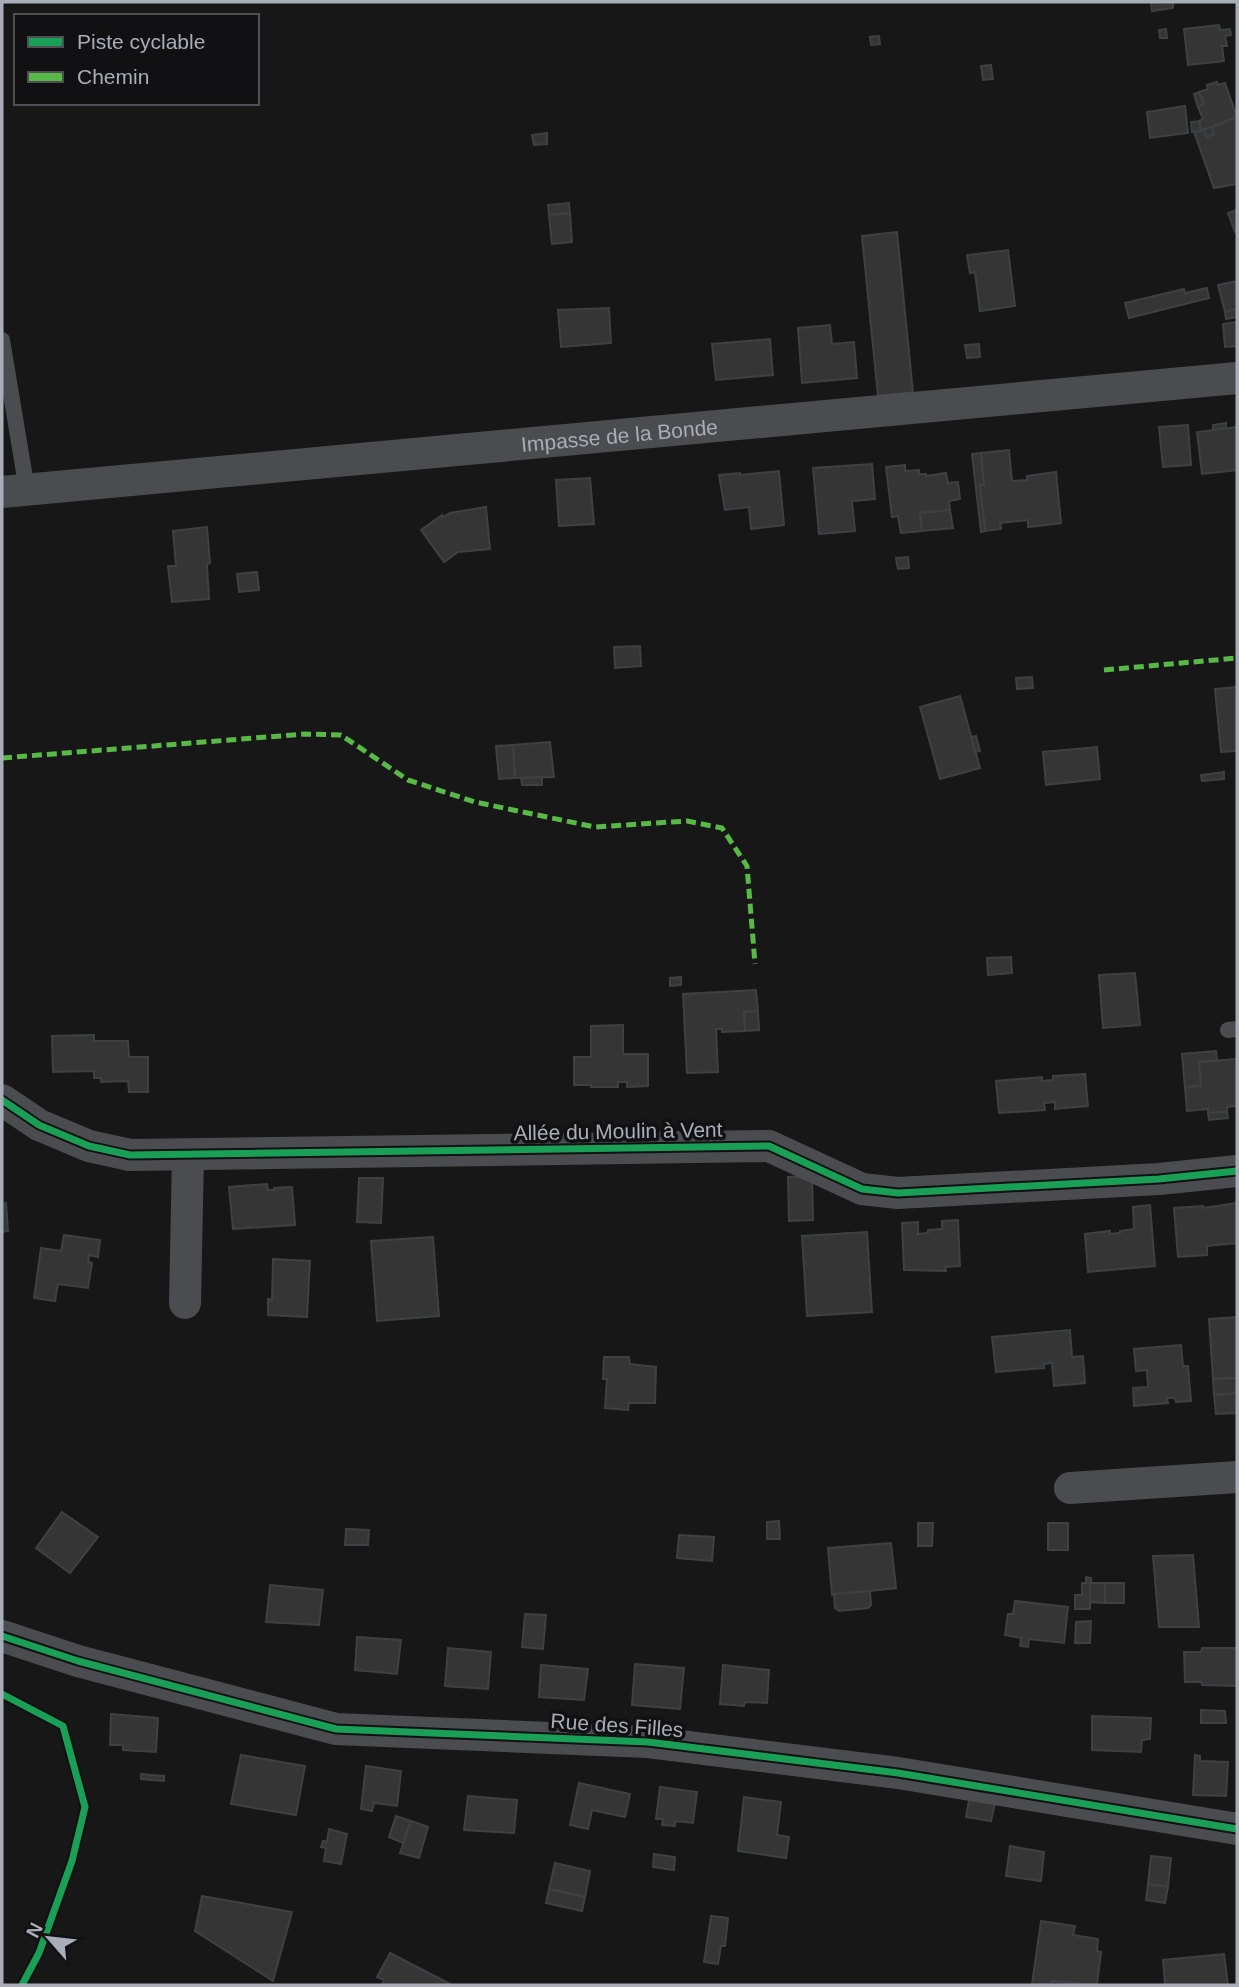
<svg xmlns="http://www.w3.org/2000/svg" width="1239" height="1987" font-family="Helvetica,sans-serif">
  <rect width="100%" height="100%" fill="#171717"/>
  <g fill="#353536" stroke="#3f4043" stroke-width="2">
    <polygon points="1151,2 1173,2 1173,8 1152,11"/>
    <polygon points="1219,25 1220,30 1230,29 1231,35 1225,36 1227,46 1222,46 1224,61 1188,65 1184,29"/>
    <polygon points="1166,29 1167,38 1160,38 1159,30"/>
    <polygon points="879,36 880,44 871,45 870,37"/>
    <polygon points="991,65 993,79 983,80 981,66"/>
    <polygon points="1217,82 1218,85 1225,83 1237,117 1201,131 1199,121 1203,119 1198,107 1204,104 1199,92 1208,89 1207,85"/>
    <polygon points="1199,92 1204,104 1198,107 1194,94"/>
    <polygon points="1185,106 1188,133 1150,138 1147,112"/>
    <polygon points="1237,117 1237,184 1214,188 1194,132 1204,129 1207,137 1214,134 1212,127"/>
    <polygon points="1199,121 1201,131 1192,132 1191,122"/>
    <polygon points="1212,127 1214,134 1207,137 1204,129"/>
    <polygon points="547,133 547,144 534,145 532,135"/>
    <polygon points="569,203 570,213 549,215 548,205"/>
    <polygon points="1237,210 1237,232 1235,232 1228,213"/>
    <polygon points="570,213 572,242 552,244 549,215"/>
    <polygon points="897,232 913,392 878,396 862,236"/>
    <polygon points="1008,250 1015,306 980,311 975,272 970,273 967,255"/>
    <polygon points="1237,281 1237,309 1225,312 1218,285"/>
    <polygon points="1207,288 1209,298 1129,318 1125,303 1184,289 1185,293"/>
    <polygon points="609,308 611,343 561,347 558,310"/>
    <polygon points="1237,309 1237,317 1226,319 1225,312"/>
    <polygon points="1237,322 1237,346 1225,347 1223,324"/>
    <polygon points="830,325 832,344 854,342 857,378 802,383 798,328"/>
    <polygon points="770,339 773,375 716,380 712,344"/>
    <polygon points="979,344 980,357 967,358 965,345"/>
    <polygon points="1226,423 1226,428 1213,430 1213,425"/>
    <polygon points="1188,425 1191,465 1163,467 1159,427"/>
    <polygon points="1237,427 1237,470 1202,474 1197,432"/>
    <polygon points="1009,450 1012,481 1027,480 1027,476 1056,472 1061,523 1028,527 1028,520 1000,523 1001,529 985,531 980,485 984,485 981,453"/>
    <polygon points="981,453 984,485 980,485 985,531 981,532 972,454"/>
    <polygon points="872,464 875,499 852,501 855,531 819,534 813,468"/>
    <polygon points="905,465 905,471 919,470 919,474 926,474 926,476 946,473 948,483 958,482 960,499 949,501 950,510 920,513 922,531 901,533 898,516 892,517 886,467"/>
    <polygon points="779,471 784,525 751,529 749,507 725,510 719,475 740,473 740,475"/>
    <polygon points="590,478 594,524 559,526 556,480"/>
    <polygon points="486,507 490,549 458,552 444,562 421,530 442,515 443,517 450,513"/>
    <polygon points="950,510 953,528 922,531 920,513"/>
    <polygon points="207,527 210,563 207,564 209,599 172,602 168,566 176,566 173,531"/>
    <polygon points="908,557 909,568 898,569 896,558"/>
    <polygon points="257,572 259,590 239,592 237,574"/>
    <polygon points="640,646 641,666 615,668 614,647"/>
    <polygon points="1032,677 1033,688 1017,689 1016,678"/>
    <polygon points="1237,687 1237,751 1221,752 1215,689"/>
    <polygon points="960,696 980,768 940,779 920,707"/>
    <polygon points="976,736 980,751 975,752 971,737"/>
    <polygon points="550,742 554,777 515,778 513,745"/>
    <polygon points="513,745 515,778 499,779 496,746"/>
    <polygon points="1097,747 1100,779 1046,785 1043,752"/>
    <polygon points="1224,772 1224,779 1202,781 1201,775"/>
    <polygon points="542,777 542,785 522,785 521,778"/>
    <polygon points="1011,957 1012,973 988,975 987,958"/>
    <polygon points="1135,973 1140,1025 1103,1028 1099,975"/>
    <polygon points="681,977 681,985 670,986 670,978"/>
    <polygon points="756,990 758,1011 744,1012 745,1031 722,1032 722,1029 716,1029 718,1072 687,1073 683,994"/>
    <polygon points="758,1011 759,1030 745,1031 744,1012"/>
    <polygon points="623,1025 623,1054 648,1054 648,1086 627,1087 627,1082 618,1082 618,1087 591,1087 591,1085 574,1085 574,1057 591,1057 591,1026"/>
    <polygon points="94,1035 94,1041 128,1041 129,1057 148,1057 148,1092 129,1092 128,1081 101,1082 101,1078 94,1078 94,1071 53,1072 52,1036"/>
    <polygon points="1216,1051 1217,1061 1199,1062 1201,1086 1185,1087 1182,1054"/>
    <polygon points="1237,1059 1237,1106 1227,1107 1227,1112 1208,1113 1208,1109 1187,1111 1185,1087 1201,1086 1199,1062"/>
    <polygon points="1085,1074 1088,1106 1055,1109 1055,1102 1044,1103 1045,1110 999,1113 996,1081 1042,1077 1042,1081 1053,1080 1053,1076"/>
    <polygon points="1227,1112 1228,1118 1209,1120 1208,1113"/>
    <polygon points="812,1176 813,1220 789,1221 788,1177"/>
    <polygon points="359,1178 383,1178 381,1223 357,1222"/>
    <polygon points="267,1184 268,1190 274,1190 274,1188 292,1187 295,1225 233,1229 229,1187"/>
    <polygon points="6,1203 8,1231 2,1232 2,1204"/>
    <polygon points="1237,1203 1237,1243 1207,1246 1207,1255 1178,1257 1174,1208 1203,1206 1204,1208"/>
    <polygon points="1150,1205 1155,1266 1088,1272 1085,1234 1110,1231 1110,1234 1120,1233 1120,1231 1134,1229 1133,1207"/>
    <polygon points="958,1220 960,1266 945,1267 946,1271 904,1270 902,1223 918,1222 918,1234 928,1233 928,1230 942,1229 942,1221"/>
    <polygon points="867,1232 872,1312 807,1316 802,1236"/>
    <polygon points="64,1235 100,1240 98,1257 89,1255 88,1262 92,1263 88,1288 58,1284 55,1301 34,1298 41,1248 61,1251"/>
    <polygon points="433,1237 439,1316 377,1321 371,1241"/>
    <polygon points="273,1259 310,1261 307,1317 268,1315 268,1299 272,1300"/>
    <polygon points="1237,1317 1237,1378 1213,1379 1209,1319"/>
    <polygon points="1070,1330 1072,1357 1083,1356 1085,1383 1054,1386 1052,1363 1044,1364 1044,1368 996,1372 992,1337"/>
    <polygon points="1181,1345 1183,1366 1188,1366 1191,1401 1176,1402 1175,1398 1167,1398 1168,1403 1134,1406 1133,1388 1148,1387 1147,1370 1136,1371 1134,1349"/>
    <polygon points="604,1357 629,1357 630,1364 656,1367 655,1403 629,1403 628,1410 605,1408 607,1379 603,1379"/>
    <polygon points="1237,1378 1237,1393 1214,1395 1213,1379"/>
    <polygon points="1237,1393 1237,1413 1216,1414 1214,1395"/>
    <polygon points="62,1512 98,1537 70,1573 36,1548"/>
    <polygon points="779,1521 780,1539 767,1539 767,1522"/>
    <polygon points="918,1523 933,1523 932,1546 918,1546"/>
    <rect x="1048" y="1523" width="20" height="27"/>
    <polygon points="346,1529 369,1530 368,1545 345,1545"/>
    <polygon points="679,1535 714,1537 712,1561 677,1558"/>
    <polygon points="891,1543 896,1588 832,1595 828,1548"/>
    <polygon points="1193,1555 1199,1627 1159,1627 1153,1556"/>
    <polygon points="1086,1577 1091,1578 1090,1609 1075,1609 1075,1595 1082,1595 1082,1583 1086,1583"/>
    <polygon points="1090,1583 1105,1583 1105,1603 1090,1602"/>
    <rect x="1105" y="1583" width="19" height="20"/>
    <polygon points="270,1585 323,1590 319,1625 266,1622"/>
    <polygon points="870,1591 871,1605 868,1608 839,1611 835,1608 834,1594"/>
    <polygon points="1015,1601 1068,1607 1064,1643 1029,1639 1028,1647 1020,1646 1021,1638 1005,1635 1008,1614 1013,1614"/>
    <polygon points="525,1614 546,1615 543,1649 522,1647"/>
    <polygon points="1091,1621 1090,1643 1075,1643 1076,1622"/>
    <polygon points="357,1637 401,1640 397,1674 355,1670"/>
    <polygon points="448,1648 491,1652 488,1689 445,1686"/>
    <polygon points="1202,1648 1237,1648 1237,1686 1202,1685 1201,1682 1185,1682 1184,1652 1201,1652"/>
    <polygon points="635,1664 684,1668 680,1709 632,1705"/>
    <polygon points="541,1665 588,1669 584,1700 539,1697"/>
    <polygon points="723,1665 769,1670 767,1703 745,1702 744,1706 720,1704"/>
    <polygon points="1201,1710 1225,1711 1226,1723 1201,1723"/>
    <polygon points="111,1714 158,1718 156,1752 123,1750 123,1745 110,1745"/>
    <polygon points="1092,1716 1151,1718 1150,1739 1142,1740 1141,1752 1092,1750"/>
    <polygon points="241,1755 305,1766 296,1815 231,1804"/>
    <polygon points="1195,1755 1200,1756 1200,1761 1228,1762 1226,1796 1193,1795"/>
    <polygon points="366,1766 401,1771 397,1806 374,1803 372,1811 361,1809"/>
    <polygon points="141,1774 164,1776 164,1781 141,1779"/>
    <polygon points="579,1783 630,1794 625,1817 592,1810 588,1829 570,1825"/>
    <polygon points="660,1787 697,1792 693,1823 675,1821 675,1826 662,1825 663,1819 656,1819"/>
    <polygon points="970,1795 996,1799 991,1821 966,1817"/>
    <polygon points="468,1796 517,1800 514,1833 464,1830"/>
    <polygon points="744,1797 781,1802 777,1835 789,1837 786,1858 738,1851"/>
    <polygon points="396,1816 411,1821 403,1843 389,1837"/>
    <polygon points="411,1821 428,1827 419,1858 400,1853"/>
    <polygon points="329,1829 347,1834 341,1864 324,1861 326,1848 321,1847 323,1841 327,1842"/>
    <polygon points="1010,1846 1044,1852 1041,1881 1006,1876"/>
    <polygon points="654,1854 675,1857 674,1870 653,1867"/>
    <polygon points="1151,1856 1171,1858 1168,1887 1148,1884"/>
    <polygon points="555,1863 590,1871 585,1897 549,1889"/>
    <polygon points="1148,1884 1168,1887 1165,1903 1146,1900"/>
    <polygon points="549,1889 585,1897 582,1911 546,1903"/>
    <polygon points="202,1896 292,1912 273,1981 195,1931"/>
    <polygon points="711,1916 728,1918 725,1946 721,1946 718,1964 704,1962"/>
    <polygon points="1041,1921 1075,1926 1073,1935 1098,1939 1097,1951 1101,1952 1097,1985 1052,1981 1051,1985 1032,1984"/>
    <polygon points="390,1953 452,1985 382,1985 384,1980 377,1977"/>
    <polygon points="1224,1954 1228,1985 1165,1985 1163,1960"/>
    <polygon points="1052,1981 1087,1985 1051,1985"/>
  </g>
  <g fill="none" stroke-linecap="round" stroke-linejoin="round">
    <g stroke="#4b4c50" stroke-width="16">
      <polyline points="2,340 27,490"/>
      <polyline points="1228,1030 1237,1029"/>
    </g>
    <g stroke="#4b4c50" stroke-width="32">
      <path id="s1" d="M 2,492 L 1237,378"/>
      <polyline points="2,1100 39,1125 89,1146 130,1155 769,1146 862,1189 898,1193 1159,1179 1237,1171"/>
      <polyline points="185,1303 188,1155"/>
      <polyline points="1070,1488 1237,1477"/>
      <polyline points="2,1636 78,1661 336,1729 648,1742 898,1773 1237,1829"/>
    </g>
    <g stroke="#58b947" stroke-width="5" stroke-dasharray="10 5" stroke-linecap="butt">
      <polyline points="1104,670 1237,658"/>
      <polyline points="2,758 305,734 341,735 408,780 475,802 595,827 687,821 722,828 747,866 755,964"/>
    </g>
    <g stroke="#111113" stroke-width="11">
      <g id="cycleway">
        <polyline points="2,1100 39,1125 89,1146 130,1155 769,1146 862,1189 898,1193 1159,1179 1237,1171"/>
        <polyline points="2,1636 78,1661 336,1729 648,1742 898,1773 1237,1829"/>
        <polyline points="2,1694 63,1726 85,1807 72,1861 39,1953 22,1985"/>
      </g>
    </g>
    <use href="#cycleway" stroke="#1a9f57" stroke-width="7"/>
  </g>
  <g text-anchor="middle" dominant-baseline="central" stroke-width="7" stroke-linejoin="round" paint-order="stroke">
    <g font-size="21" fill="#a8adb8" stroke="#111113">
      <text stroke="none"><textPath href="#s1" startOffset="620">Impasse de la Bonde</textPath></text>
      <text transform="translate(618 1131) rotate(-1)">Allée du Moulin à Vent</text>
      <text transform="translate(617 1725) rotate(4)">Rue des Filles</text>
    </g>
  </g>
  <rect width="1239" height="1987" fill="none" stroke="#a8adb8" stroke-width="7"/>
  <rect x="14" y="14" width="245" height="91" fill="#111113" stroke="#4d4f55" stroke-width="2"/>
  <rect x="28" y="37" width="35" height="10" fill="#1a9f57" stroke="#4d4f55" stroke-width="2"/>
  <text x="77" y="49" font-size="21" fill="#a8adb8">Piste cyclable</text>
  <rect x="28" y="72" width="35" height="10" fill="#58b947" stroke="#4d4f55" stroke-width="2"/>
  <text x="77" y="84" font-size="21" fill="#a8adb8">Chemin</text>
  <g transform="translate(49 1938) rotate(298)" stroke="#111113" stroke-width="5" paint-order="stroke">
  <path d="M0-5L12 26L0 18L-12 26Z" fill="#a8adb8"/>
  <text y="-10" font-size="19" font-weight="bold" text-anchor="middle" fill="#a8adb8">N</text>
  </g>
</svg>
